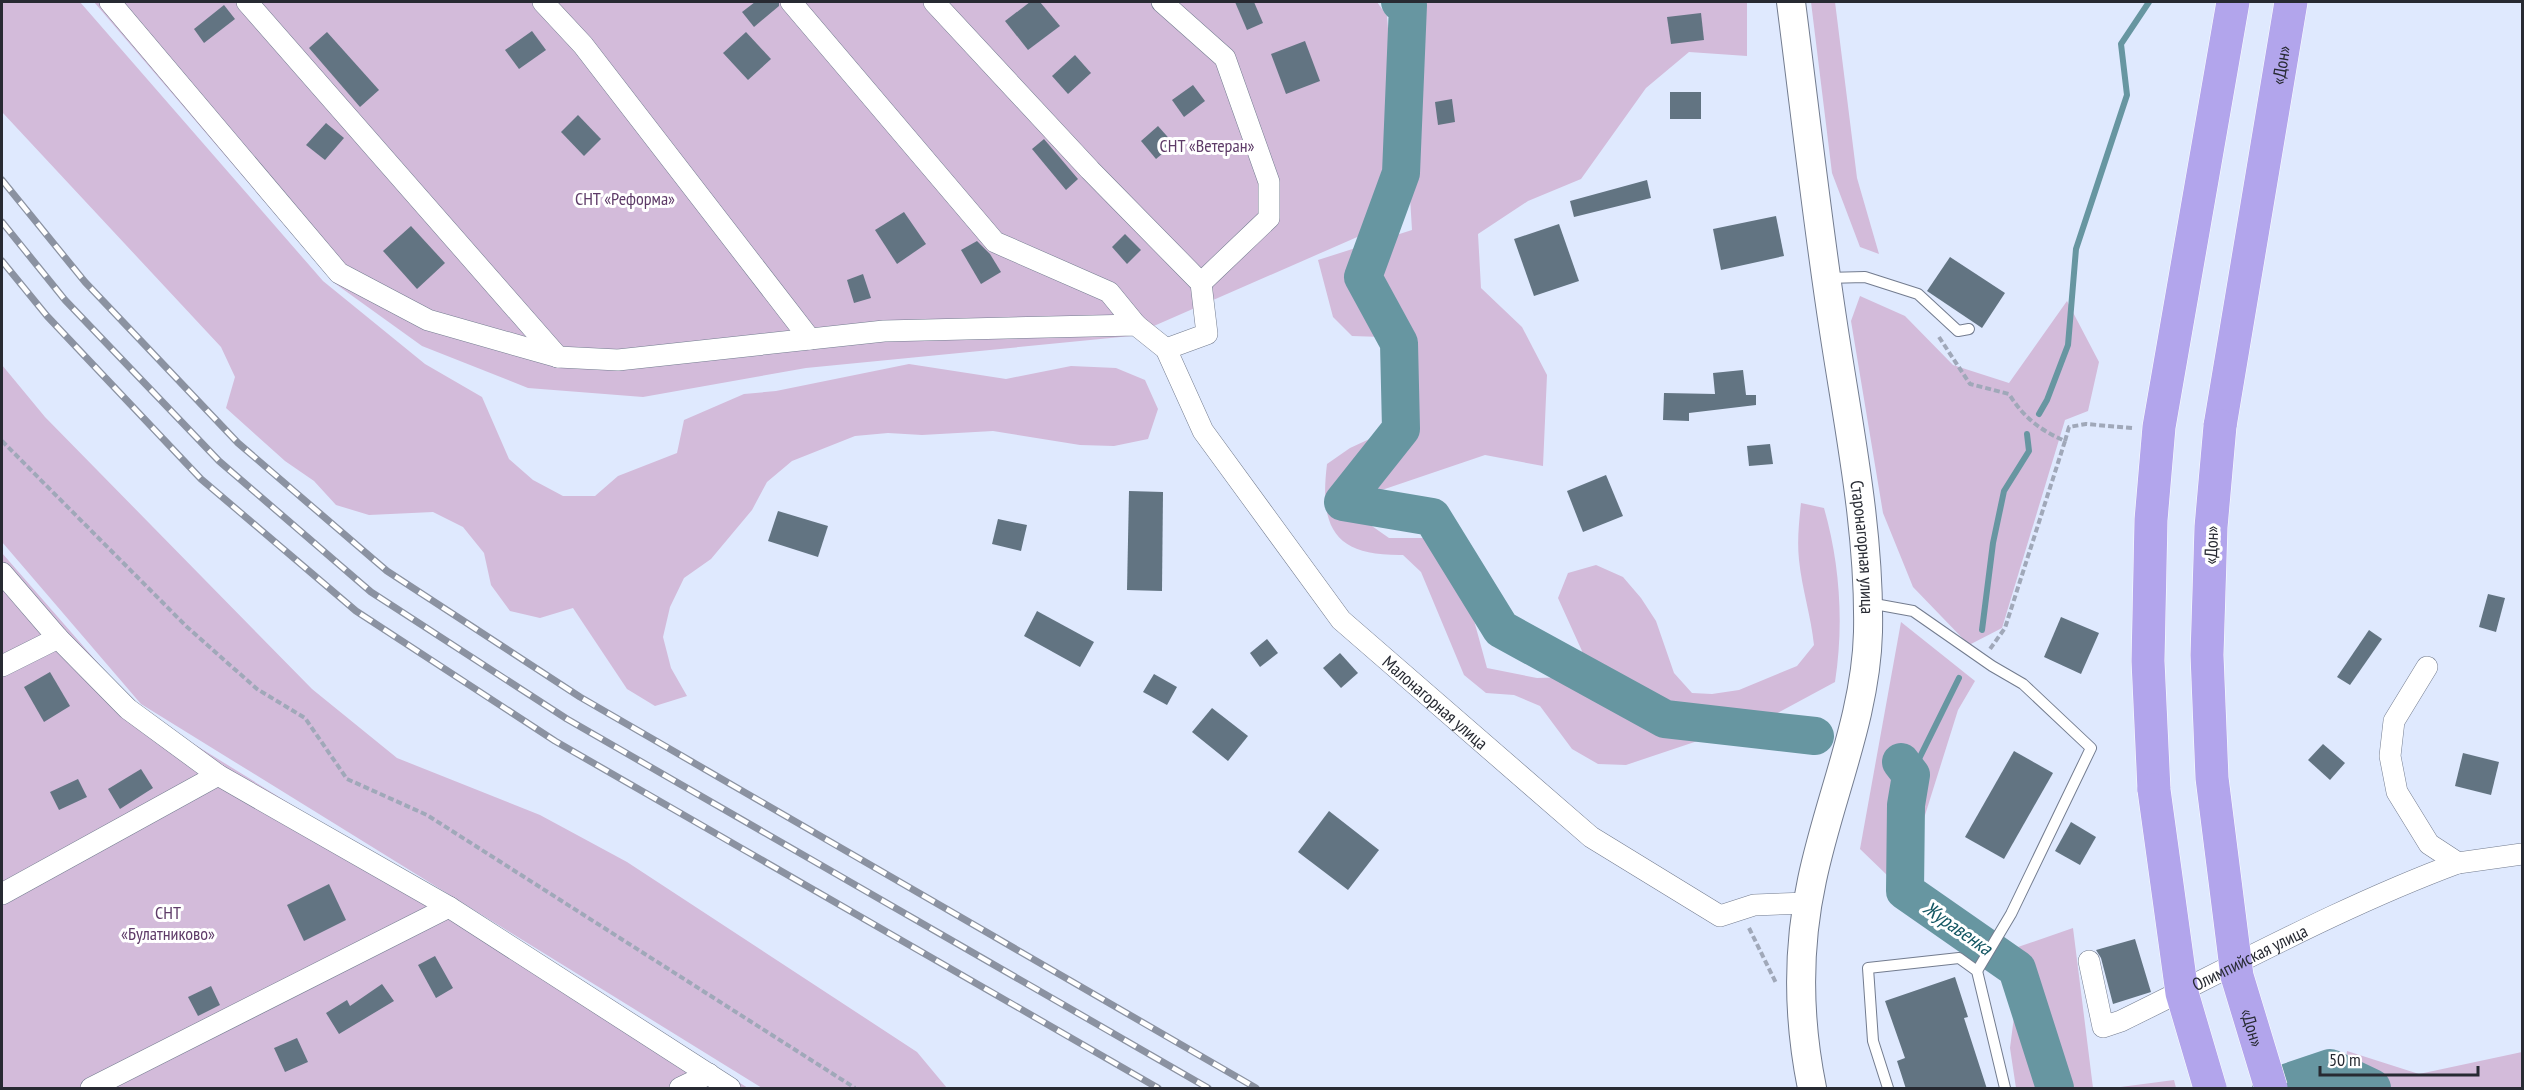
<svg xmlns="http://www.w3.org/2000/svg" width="2524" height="1090" font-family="'PT Sans Narrow',sans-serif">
  <rect width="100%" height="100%" fill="#dfe9fe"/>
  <g fill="#d3bbda">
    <polygon points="2,2 80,2 323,281 425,364 482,397 509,459 533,480 563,496 595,496 618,476 677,453 684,420 744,394 776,391 909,364 1006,379 1071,366 1116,368 1145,380 1158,409 1148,439 1114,446 1080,445 993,431 922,435 888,433 855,436 792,461 767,482 752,510 711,559 684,578 670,607 663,637 671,668 687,696 655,706 627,689 573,608 540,618 510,611 491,585 484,553 463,527 433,512 369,515 336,505 314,481 285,461 226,408 235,377 221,347 2,112"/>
    <polygon points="94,2 1377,2 1387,16 1403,217 1131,336 806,368 643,397 528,388 422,346 333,282"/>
    <path d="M 1398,2 L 1747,2 L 1747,56 L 1689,52 L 1646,88 L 1581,179 L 1528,201 L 1478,234 L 1481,288 L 1522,327 L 1547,375 L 1543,466 L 1485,455 L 1376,492 L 1359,517 L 1389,538 L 1430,538 L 1461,588 L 1472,613 L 1487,668 L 1537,678 L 1572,677 L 1582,651 L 1558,598 L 1568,573 L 1596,565 L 1623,577 L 1641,598 L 1656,621 L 1674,673 L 1692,693 L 1712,694 L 1739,690 L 1797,666 L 1814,645 C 1811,616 1802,589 1799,560 C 1797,541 1799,522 1801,503 L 1824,508 C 1840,564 1844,624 1835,682 L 1772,716 L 1626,765 L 1598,764 L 1572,749 L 1540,706 L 1514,695 L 1486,693 L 1464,675 L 1421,572 L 1403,555 C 1335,556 1319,529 1327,464 L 1350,448 L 1376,436 L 1394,413 L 1405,387 L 1403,357 L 1382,337 L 1352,336 L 1333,317 L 1318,260 L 1412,230 Z"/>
    <polygon points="1811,2 1835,2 1857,178 1879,254 1860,247 1832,173"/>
    <polygon points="1860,296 1905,316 1953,365 2009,383 2067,301 2099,362 2088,411 2065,420 2002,628 1969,645 1913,587 1883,513 1851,321"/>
    <polygon points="2,365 45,417 312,689 397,758 540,815 627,862 917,1052 947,1088 762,1088 141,704 2,542"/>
    <polygon points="2,553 139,710 748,1088 2,1088"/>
    <polygon points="1901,622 1975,681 1958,710 1915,847 1887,875 1860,849"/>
    <polygon points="2073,928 2093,1088 2016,1088 2010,1048 2016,1001 2015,948"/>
    <polygon points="2347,1051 2419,1074 2522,1052 2522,1088 2343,1088"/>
    <polygon points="2174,1080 2176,1088 2113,1088"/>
  </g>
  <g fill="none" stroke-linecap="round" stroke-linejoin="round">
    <g stroke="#6796a1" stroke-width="6">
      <polyline points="2039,414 2047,400 2068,345 2076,249 2127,95 2121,44 2149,2"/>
      <polyline points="1982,630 1993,543 2004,491 2029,451 2027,434"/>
      <polyline points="1911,775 1959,678"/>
    </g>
    <g stroke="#6796a1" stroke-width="38">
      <polyline points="1400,2 1408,5 1401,173 1363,277 1399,343 1401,429 1343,502 1432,517 1501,629 1665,719 1815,736"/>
      <polyline points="1901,762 1911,775 1906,805 1905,891 2017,969 2055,1088"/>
      <polyline points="2271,1088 2330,1068 2372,1088"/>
    </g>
  </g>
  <g fill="#627482">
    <polygon points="755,2 779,2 779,6 754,27 742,12"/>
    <polygon points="1030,2 1040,2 1060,26 1028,50 1005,21"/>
    <polygon points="1235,2 1254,2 1263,23 1247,30"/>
    <polygon points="224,5 235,19 204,43 194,29"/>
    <polygon points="1701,13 1704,40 1671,44 1667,17"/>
    <polygon points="532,31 546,50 519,69 505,50"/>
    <polygon points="327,32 379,90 360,107 309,48"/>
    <polygon points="746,32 771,59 748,80 723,53"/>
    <polygon points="1305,41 1320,81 1286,94 1271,54"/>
    <polygon points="1075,55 1091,73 1068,94 1052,76"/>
    <polygon points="1193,85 1205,101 1184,117 1172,100"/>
    <rect x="1670" y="92" width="31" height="27"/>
    <polygon points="1452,99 1455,122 1438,125 1435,102"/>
    <polygon points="578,115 601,139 584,156 561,132"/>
    <polygon points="326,123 344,138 325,160 306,145"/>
    <polygon points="1158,126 1174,144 1156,159 1141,141"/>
    <polygon points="1044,139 1078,179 1066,190 1032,149"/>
    <polygon points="1647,180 1651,198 1574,217 1570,201"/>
    <polygon points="904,212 926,244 897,264 875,230"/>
    <polygon points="1776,216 1784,256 1721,270 1713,229"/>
    <polygon points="1559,224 1579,281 1534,296 1514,239"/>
    <polygon points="411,226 445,263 417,289 383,251"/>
    <polygon points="1125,234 1141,250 1127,264 1112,247"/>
    <polygon points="977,241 990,254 1001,272 981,284 961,250"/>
    <polygon points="1950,257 2005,293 1982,328 1927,291"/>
    <polygon points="863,274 871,298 854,303 847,280"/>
    <polygon points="1743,370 1746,395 1756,395 1756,405 1689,413 1689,421 1663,420 1664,393 1715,394 1713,373"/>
    <polygon points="1770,444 1773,464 1749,466 1747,446"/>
    <polygon points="1606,475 1623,516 1583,532 1567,491"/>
    <polygon points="1129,491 1163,492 1162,591 1127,590"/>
    <polygon points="778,511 828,526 818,557 768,541"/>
    <polygon points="998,519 1027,525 1021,551 992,544"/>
    <polygon points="2488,594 2505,598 2496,632 2479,627"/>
    <polygon points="1037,611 1094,642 1080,667 1024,636"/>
    <polygon points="2061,617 2099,633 2081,674 2044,657"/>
    <polygon points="2369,630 2382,639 2350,685 2337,677"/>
    <polygon points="1267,639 1278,653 1260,667 1250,653"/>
    <polygon points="1340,653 1358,673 1341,688 1323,668"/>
    <polygon points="50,672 70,706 44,722 24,687"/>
    <polygon points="1154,674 1177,687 1167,705 1143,692"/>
    <polygon points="1212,708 1248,736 1228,761 1192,732"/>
    <polygon points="2323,744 2345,763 2330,780 2308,760"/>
    <polygon points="2014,751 2053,773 2004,859 1965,837"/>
    <polygon points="2463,753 2499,762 2491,795 2455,786"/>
    <polygon points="141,769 153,788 120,809 108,789"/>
    <polygon points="78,779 87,797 59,810 50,792"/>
    <polygon points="1329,811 1379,850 1348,890 1298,852"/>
    <polygon points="2071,822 2096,837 2080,865 2055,851"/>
    <polygon points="329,884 346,920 304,941 287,905"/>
    <polygon points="2135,939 2151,992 2113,1004 2101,958 2096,950"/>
    <polygon points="435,956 453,988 436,998 418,965"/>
    <polygon points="1955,977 1968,1017 1964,1018 1987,1089 1906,1089 1897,1061 1905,1058 1885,1001"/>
    <polygon points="382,984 394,1001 339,1034 326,1013 347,1000 350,1006"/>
    <polygon points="211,986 220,1005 198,1016 188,997"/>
    <polygon points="297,1038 308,1062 285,1072 274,1048"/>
  </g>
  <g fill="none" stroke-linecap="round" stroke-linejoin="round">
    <g stroke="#737c8f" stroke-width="12">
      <g id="lane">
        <polyline points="1826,278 1865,277 1918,294 1958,331 1969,329"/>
        <polyline points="1869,603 1913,611 1992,666 2023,684 2091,748 2011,914 1977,971"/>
        <polyline points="1888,1088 1873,1041 1868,968 1959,958 1977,971 2005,1088"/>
      </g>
    </g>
    <g stroke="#737c8f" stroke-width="22">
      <g id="street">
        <path id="s1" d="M 110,2 L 339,273 L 428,320 L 558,357 L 618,360 L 884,331 L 1136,325 L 1166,349 L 1203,431 L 1341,620 L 1591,837 L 1720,916 L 1754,905 L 1808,903"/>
        <polyline points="247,2 558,357"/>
        <polyline points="543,2 583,45 810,339"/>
        <polyline points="791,2 995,242 1109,292 1136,325"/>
        <polyline points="934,2 1090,170 1201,283 1207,334 1166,349"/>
        <polyline points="1162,2 1225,58 1269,182 1269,218 1201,283"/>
        <polyline points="2,573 58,638 128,709 218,775 449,907 730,1088"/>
        <polyline points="2,666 58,638"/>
        <polyline points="2427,667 2394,721 2390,756 2397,792 2429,844 2458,863 2522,854"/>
        <polyline points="2,894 218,775"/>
        <path id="s2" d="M 2089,961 L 2103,1027 L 2121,1021 C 2232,967 2342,906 2458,863"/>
        <polyline points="91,1088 449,907"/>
        <polyline points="680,1088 709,1074"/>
      </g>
    </g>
    <g stroke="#737c8f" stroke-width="30">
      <g id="secondary">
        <path id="s3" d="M 1791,2 C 1805,111 1817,221 1834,331 C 1849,430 1870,531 1868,632 C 1866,717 1829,798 1812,880 C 1797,949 1798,1019 1812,1088"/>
      </g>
    </g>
    <g stroke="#fff" stroke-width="34">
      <g id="highway">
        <path id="s4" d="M 2220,426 L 2291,2"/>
        <polyline points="2154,790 2148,661 2151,520 2159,427 2233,2"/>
      </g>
    </g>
    <g stroke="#a0a8b9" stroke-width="4" stroke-dasharray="6 3" stroke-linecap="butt">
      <path d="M 1939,337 L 1970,384 L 2009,394 C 2024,418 2040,430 2065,441 L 2005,628 L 1990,649"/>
      <polyline points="2,441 187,627 257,689 305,718 347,779 427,815 855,1088"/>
      <polyline points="2065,441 2069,427 2086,424 2132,428"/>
      <polyline points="1749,928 1776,983"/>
    </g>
    <use href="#lane" stroke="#fff" stroke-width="10"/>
    <use href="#street" stroke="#fff" stroke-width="21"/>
    <use href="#secondary" stroke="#fff" stroke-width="28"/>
    <use href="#highway" stroke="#b2a5ec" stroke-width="33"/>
    <g stroke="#8b92a1" stroke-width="7">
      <g id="rail">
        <polyline points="2,180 85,282 238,443 387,571 580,697 1256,1088"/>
        <polyline points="2,222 65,300 219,461 371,592 567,719 1208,1088"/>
        <polyline points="2,261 47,316 201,479 356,611 555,741 1158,1088"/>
      </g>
    </g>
    <use href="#rail" stroke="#fff" stroke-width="4.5" stroke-dasharray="14" stroke-linecap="butt"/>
    <g stroke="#fff" stroke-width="34" stroke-linecap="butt">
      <g id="highway-bridge">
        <path id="s5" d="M 2220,426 L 2211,527 L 2207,655 L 2212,778 L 2237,976 L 2271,1088"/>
        <polyline points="2154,790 2182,993 2210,1088"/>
      </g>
    </g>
    <use href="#highway-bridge" stroke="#b2a5ec" stroke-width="33"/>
  </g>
  <g text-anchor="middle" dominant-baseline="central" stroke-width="6" stroke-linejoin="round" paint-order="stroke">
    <g font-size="18" fill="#272a32" stroke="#fff">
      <text stroke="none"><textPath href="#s4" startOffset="366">«Дон»</textPath></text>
      <text transform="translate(2211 545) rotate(-88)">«Дон»</text>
      <text stroke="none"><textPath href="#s3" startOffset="550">Старонагорная улица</textPath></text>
      <text stroke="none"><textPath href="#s1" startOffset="1658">Малонагорная улица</textPath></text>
      <text stroke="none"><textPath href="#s2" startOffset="230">Олимпийская улица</textPath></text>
      <text stroke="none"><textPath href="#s5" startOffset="606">«Дон»</textPath></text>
    </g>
    <g font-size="18" fill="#5e3b68" stroke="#fff">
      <text x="1207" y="145">СНТ «Ветеран»</text>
      <text x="625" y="198">СНТ «Реформа»</text>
      <text x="168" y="912">СНТ<tspan x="168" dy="21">«Булатниково»</tspan></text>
    </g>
    <g font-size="20" font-style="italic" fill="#145763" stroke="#fff">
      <text transform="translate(1958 928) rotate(35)">Журавенка</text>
    </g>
  </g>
  <rect width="2524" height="1090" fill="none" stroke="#272a32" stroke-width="6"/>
  <path d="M2320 1066v9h158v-9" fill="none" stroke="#272a32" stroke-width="3"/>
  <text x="2329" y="1066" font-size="18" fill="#272a32" stroke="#ffffff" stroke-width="4.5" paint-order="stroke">50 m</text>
</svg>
